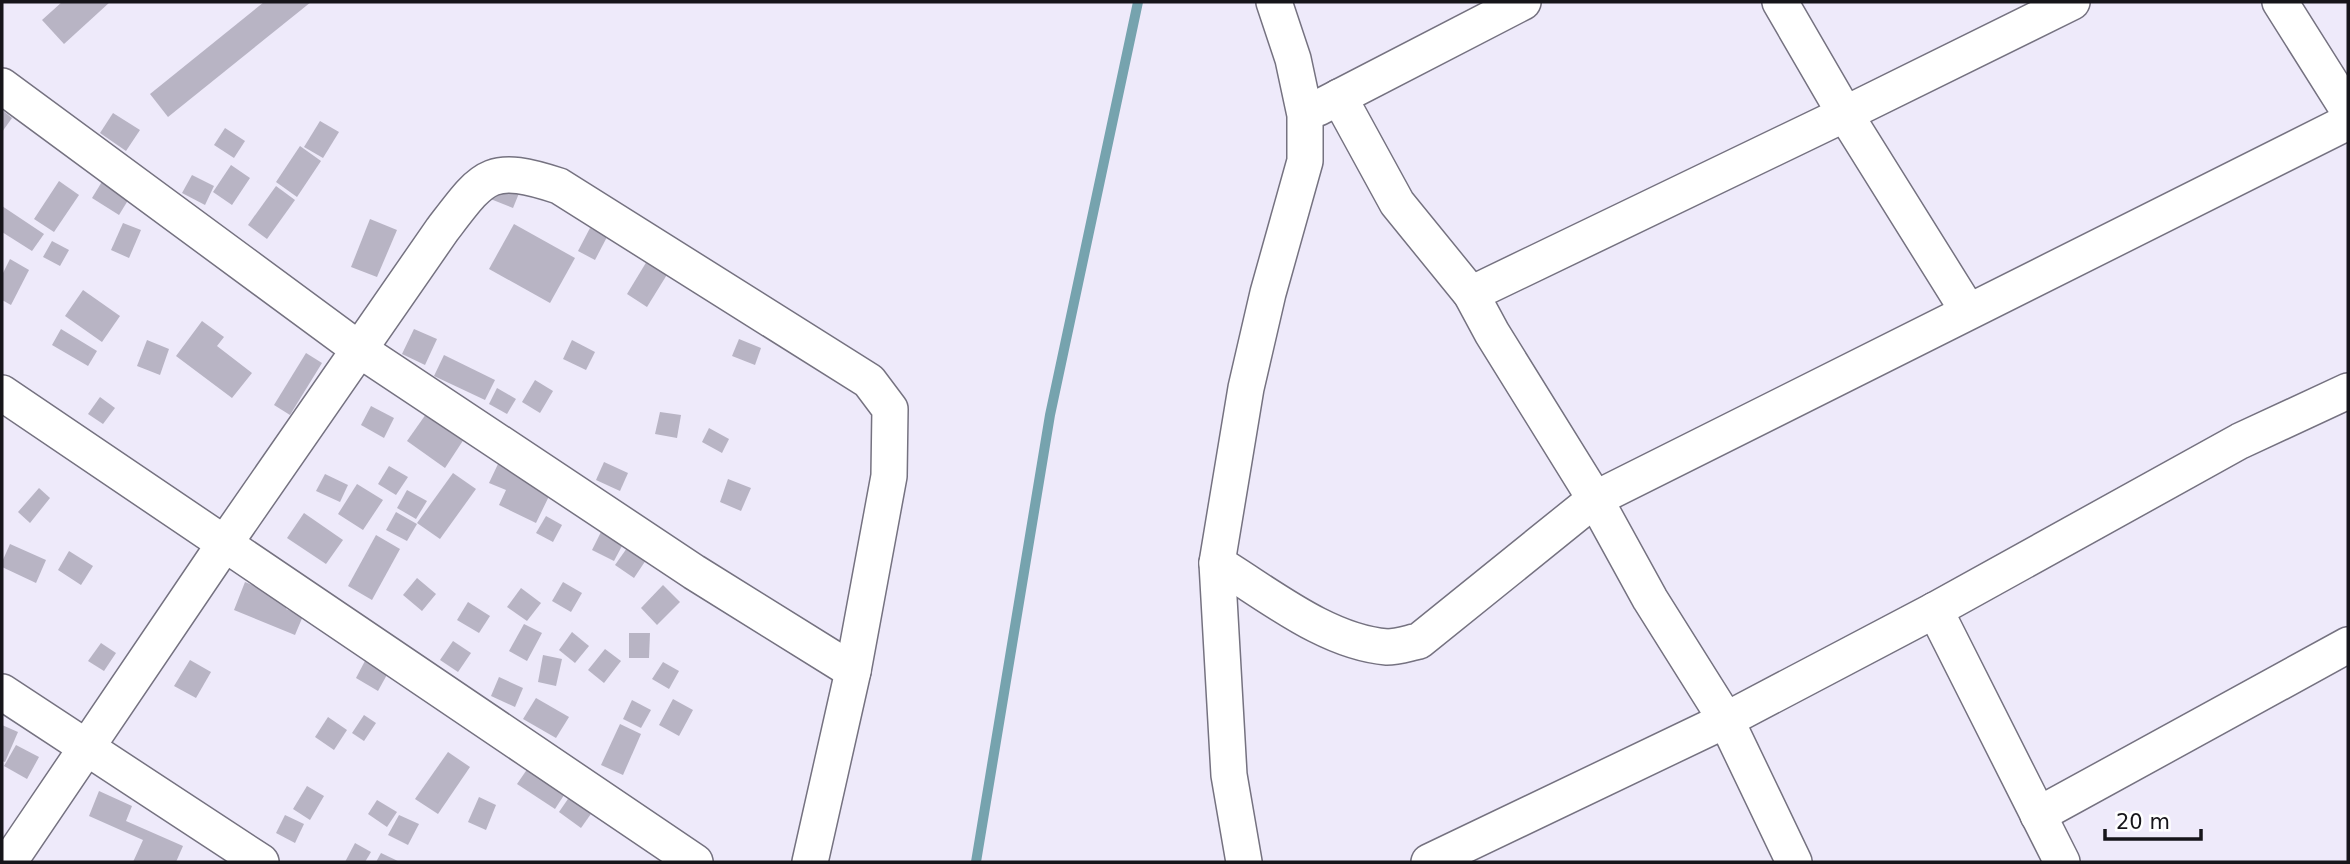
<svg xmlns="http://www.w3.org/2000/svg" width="2350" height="864" font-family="'DejaVu Sans',sans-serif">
  <rect width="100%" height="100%" fill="#eeeafa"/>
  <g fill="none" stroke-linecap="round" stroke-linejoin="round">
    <polyline stroke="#76a3ae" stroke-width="10" points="976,862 1050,415 1138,2"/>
  </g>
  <g fill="#b8b4c4">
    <polygon points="62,2 110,2 64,44 42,20"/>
    <polygon points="264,2 311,2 168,117 150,94"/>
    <polygon points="2,110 12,118 2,132"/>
    <polygon points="113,113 140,130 126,151 100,133"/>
    <polygon points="320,121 339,132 323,158 304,147"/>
    <polygon points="225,128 245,141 234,158 214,145"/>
    <polygon points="300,146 321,161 297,197 276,182"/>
    <polygon points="231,165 250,178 232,205 213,192"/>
    <polygon points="192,175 214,186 205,205 182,193"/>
    <polygon points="103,180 130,197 119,215 92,198"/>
    <polygon points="59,181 79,195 54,232 34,219"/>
    <polygon points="524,181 513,208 488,198"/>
    <polygon points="276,186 295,200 267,239 248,225"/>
    <polygon points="2,206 44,234 32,251 2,232"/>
    <polygon points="370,219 397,230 377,277 351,267"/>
    <polygon points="123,223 141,230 129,258 111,250"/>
    <polygon points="514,224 575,258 550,303 489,269"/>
    <polygon points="590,228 607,237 595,260 578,251"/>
    <polygon points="52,241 69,250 60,266 43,257"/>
    <polygon points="10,259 29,270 11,305 2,300 2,275"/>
    <polygon points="647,261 668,273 647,307 627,294"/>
    <polygon points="83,290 120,316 102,342 65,316"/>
    <polygon points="202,321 224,337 217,346 252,373 232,398 176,356"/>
    <polygon points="61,329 97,351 88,366 52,345"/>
    <polygon points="414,329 437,339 425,365 402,354"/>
    <polygon points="739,339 761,348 755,365 732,356"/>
    <polygon points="147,340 169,349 160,375 137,366"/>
    <polygon points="572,340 595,352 586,370 563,359"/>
    <polygon points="306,353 322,363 290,415 274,405"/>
    <polygon points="444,355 495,380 485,400 434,376"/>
    <polygon points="535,380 553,391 540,413 522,402"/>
    <polygon points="497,388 516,399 507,414 489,404"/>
    <polygon points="100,397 115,408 103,424 88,414"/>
    <polygon points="371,406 394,418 384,438 361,425"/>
    <polygon points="431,407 468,433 445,468 407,441"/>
    <polygon points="660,412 681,415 677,438 655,434"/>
    <polygon points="709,428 729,439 722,453 702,442"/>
    <polygon points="604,462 628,473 620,491 596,480"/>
    <polygon points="498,464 552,490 536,523 499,505 506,490 489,483"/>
    <polygon points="389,466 408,477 396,495 378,484"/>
    <polygon points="453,473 476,489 440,539 417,523"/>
    <polygon points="325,474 348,485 340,502 316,491"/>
    <polygon points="728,479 751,488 741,511 720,502"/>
    <polygon points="357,484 383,500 363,530 338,514"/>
    <polygon points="39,488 50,498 30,523 18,512"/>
    <polygon points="407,490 427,501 416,519 397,508"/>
    <polygon points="396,512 417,524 407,541 386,530"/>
    <polygon points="304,513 343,540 326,564 287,538"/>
    <polygon points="546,516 562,525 553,542 536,533"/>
    <polygon points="602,530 624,542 614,561 592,550"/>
    <polygon points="376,535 400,549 372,600 348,586"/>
    <polygon points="10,544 46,560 36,583 2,567 2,562"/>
    <polygon points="627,548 646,560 634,578 615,565"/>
    <polygon points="69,551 93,566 81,585 58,570"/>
    <polygon points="417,578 436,594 422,611 403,595"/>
    <polygon points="245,582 290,600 286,609 303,616 295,635 234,610"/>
    <polygon points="563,582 582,593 571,612 552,601"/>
    <polygon points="663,585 680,602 657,625 641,608"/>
    <polygon points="521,588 541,603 527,621 507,607"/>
    <polygon points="468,602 490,616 479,633 457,620"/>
    <polygon points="524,624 542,633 527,661 509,651"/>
    <polygon points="572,632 589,646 575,663 559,650"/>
    <polygon points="629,633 650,633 649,658 629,658"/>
    <polygon points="453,641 471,653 458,672 440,660"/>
    <polygon points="101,643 116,653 104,671 88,661"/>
    <polygon points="605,649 621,661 604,683 588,670"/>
    <polygon points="543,655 562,659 556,686 538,682"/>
    <polygon points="366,659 389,671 378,691 356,678"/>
    <polygon points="190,660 211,672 196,698 174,686"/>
    <polygon points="663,662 679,671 669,689 652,679"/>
    <polygon points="499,677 523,688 515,707 491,696"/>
    <polygon points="536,698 569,717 556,738 523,719"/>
    <polygon points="673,699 693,710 679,736 659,725"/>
    <polygon points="632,700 651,710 641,728 623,719"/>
    <polygon points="364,715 376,723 364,741 352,733"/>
    <polygon points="328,717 347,730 334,750 315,737"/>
    <polygon points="620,724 641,734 623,775 601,765"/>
    <polygon points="2,725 18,732 5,762 2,761"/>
    <polygon points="16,745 39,757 27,779 4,766"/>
    <polygon points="448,752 470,767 438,814 415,799"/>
    <polygon points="528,768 566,792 555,809 517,784"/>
    <polygon points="307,786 324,796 310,820 293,809"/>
    <polygon points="99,791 132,806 126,821 183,846 176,862 133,862 143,840 89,816"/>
    <polygon points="570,796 593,811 581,828 559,812"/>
    <polygon points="479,797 496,805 486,830 468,822"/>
    <polygon points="377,800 397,812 387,827 368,814"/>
    <polygon points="285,815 304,824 295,843 276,833"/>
    <polygon points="399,815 419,824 408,845 388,835"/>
    <polygon points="355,843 371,852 365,862 345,862"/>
    <polygon points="381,853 400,862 376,862"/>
  </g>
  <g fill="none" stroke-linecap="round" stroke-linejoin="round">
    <g stroke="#757280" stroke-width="38">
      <g id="minor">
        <polyline points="1780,2 1845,114 1968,311"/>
        <polyline points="2280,2 2348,110"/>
        <polyline points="2,86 360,350 694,572 853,671"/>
        <polyline points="1339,97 1397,203 1471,294 1492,333 1595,499 1650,599 1726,720 1794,862"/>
        <polyline points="1318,108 1523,2"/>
        <polyline points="1471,294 1845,114 2072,2"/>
        <polyline points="2,393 695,862"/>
        <path d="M 1217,563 C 1268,594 1326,642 1387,647 C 1397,647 1409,643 1419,641 L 1595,499 L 2348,122"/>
        <polyline points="1935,610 2062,862"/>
        <polyline points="2,692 261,862"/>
        <polyline points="2038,815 2348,645"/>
        <path d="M 9,862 L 225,543 L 442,230 C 484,175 489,163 559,186 L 869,381 L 890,409 L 889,476 L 853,671 L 810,862"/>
        <polyline points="1244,862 1229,775 1217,563 1246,388 1268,293 1305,161 1305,115 1293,59 1274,2"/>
        <polyline points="1429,862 1726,720 1935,610 2240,441 2348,391"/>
      </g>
    </g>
    <use href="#minor" stroke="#fff" stroke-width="35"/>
  </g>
  <rect width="2350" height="864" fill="none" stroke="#16151a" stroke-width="7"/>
  <path d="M2105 829v10h96v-10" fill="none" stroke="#16151a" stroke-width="3.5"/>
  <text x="2116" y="829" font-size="21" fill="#16151a" stroke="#ffffff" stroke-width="5" paint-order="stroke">20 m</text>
</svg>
